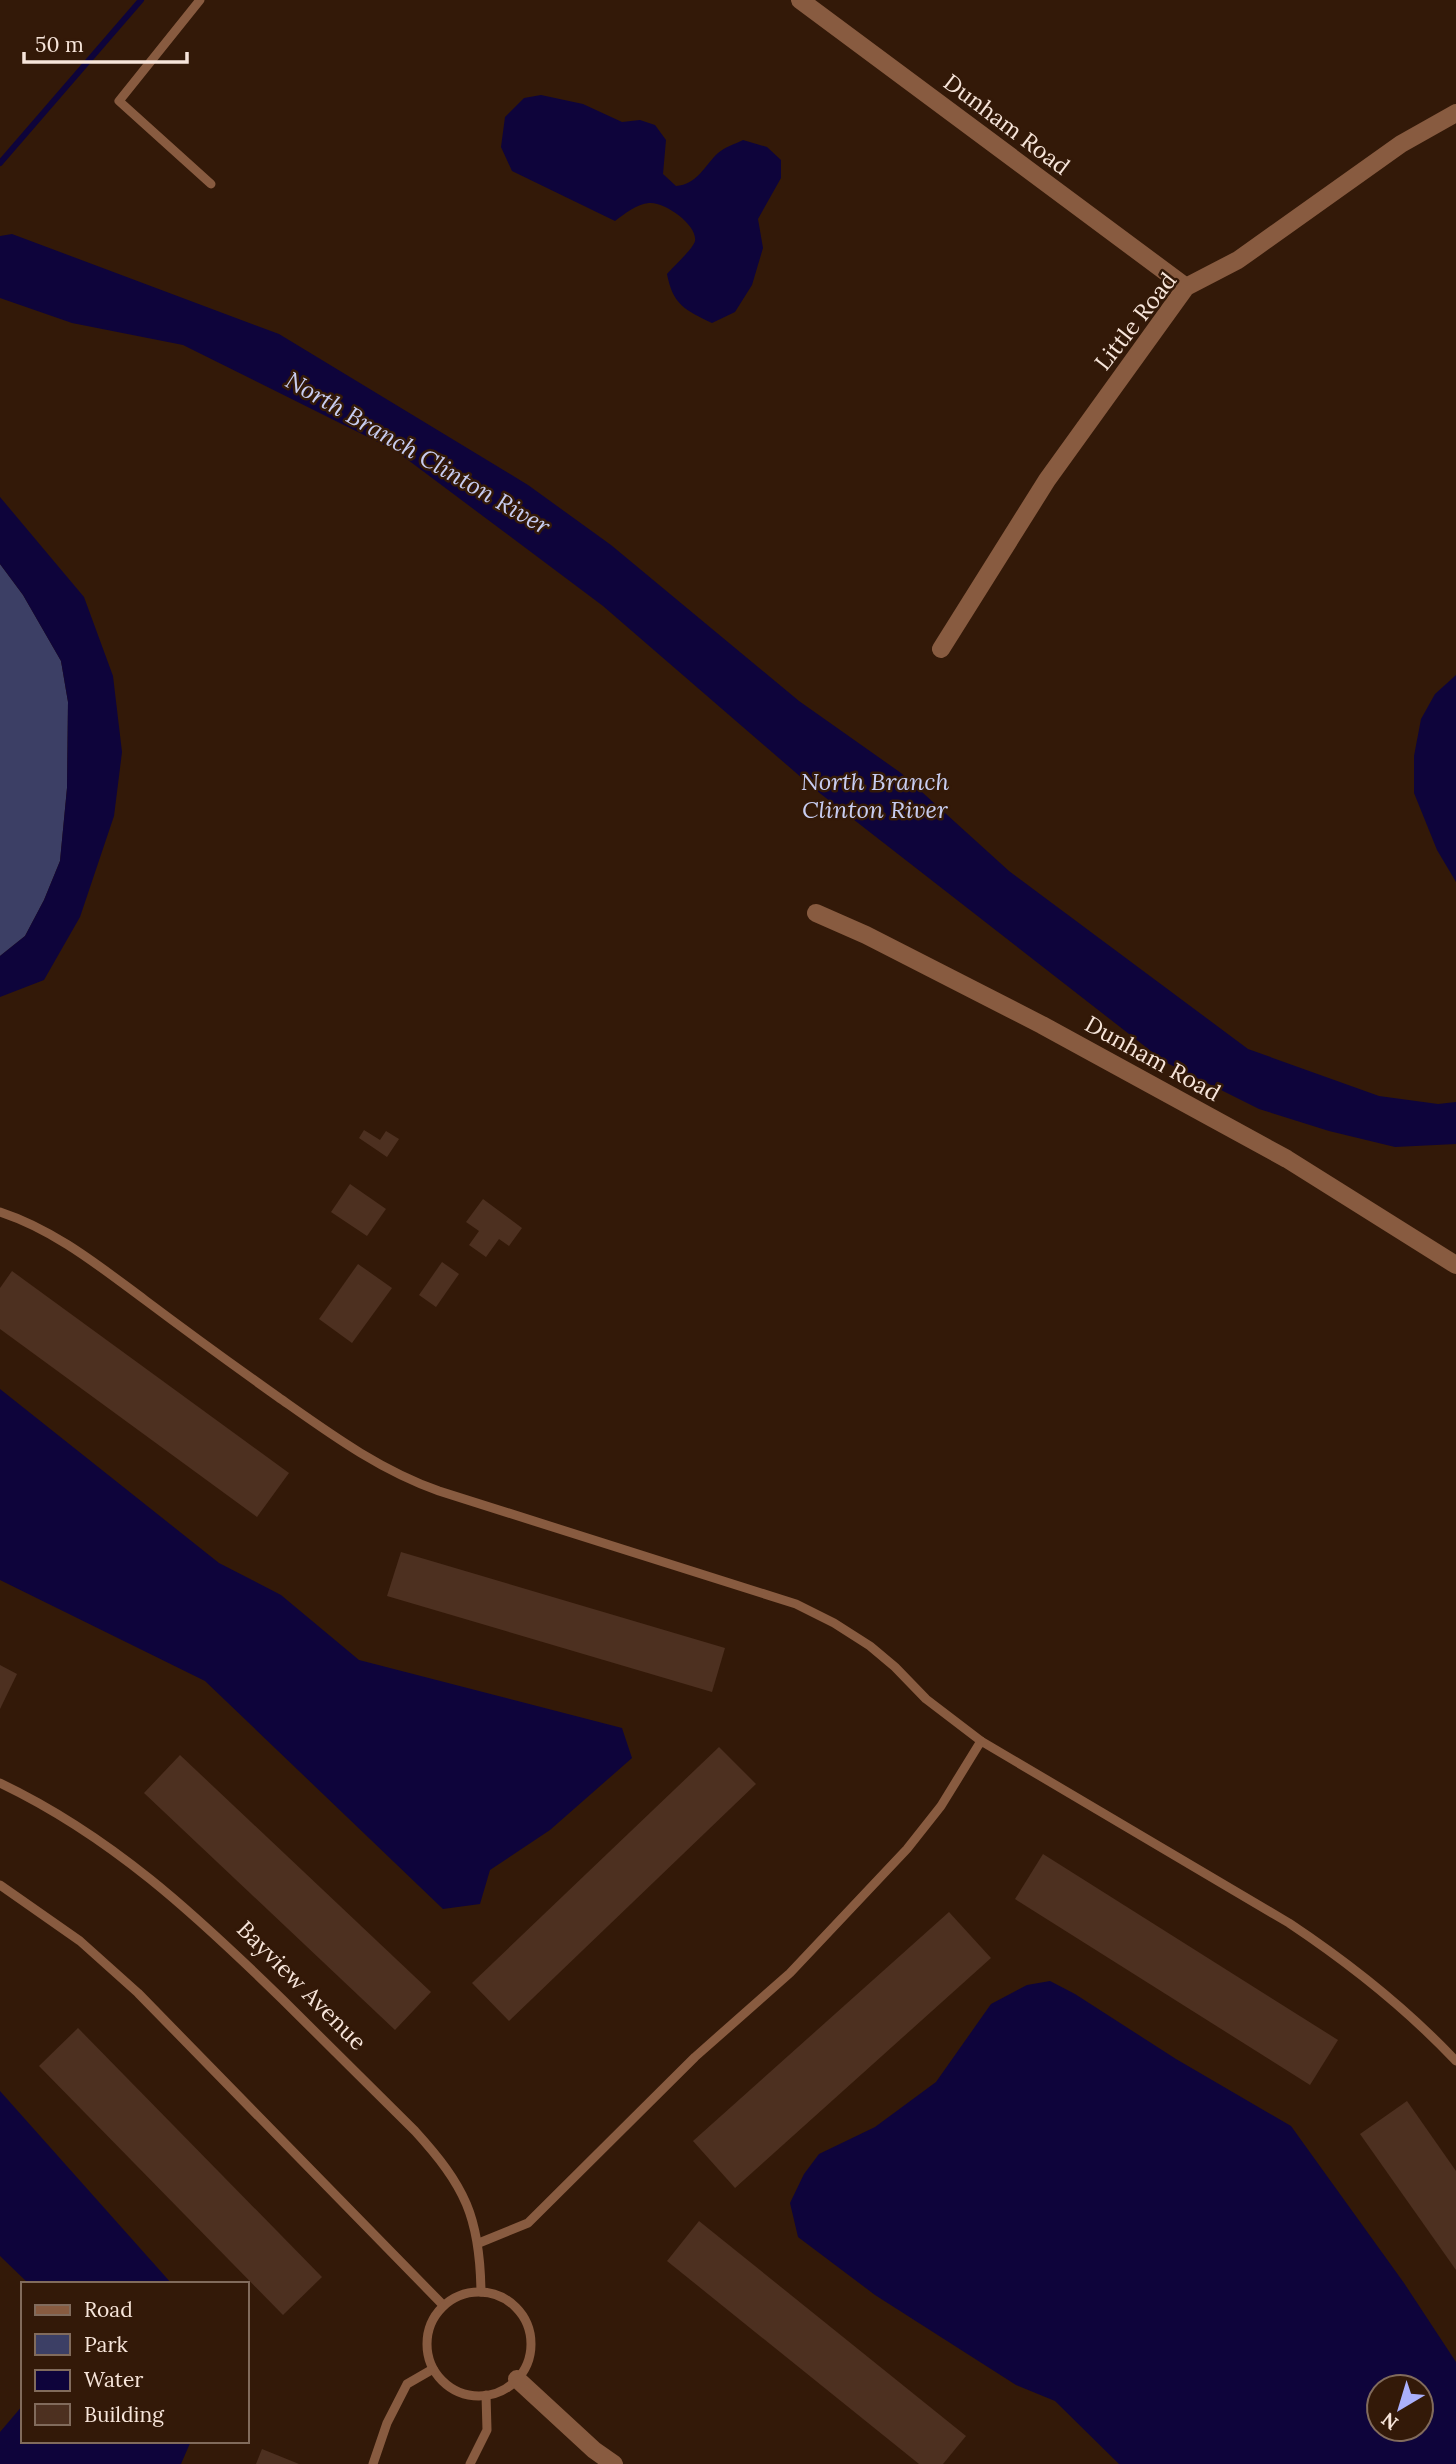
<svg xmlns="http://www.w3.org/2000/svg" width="1456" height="2464" font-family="Lora,serif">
  <rect width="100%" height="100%" fill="#331908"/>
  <polygon fill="#3c3f65" points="0,564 23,595 61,661 68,702 67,788 60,861 44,900 25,936 0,956"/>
  <g fill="#0e043b" fill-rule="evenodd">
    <path d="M 541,95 L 583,104 L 622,122 L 640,120 L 655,125 L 666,140 L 663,174 L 676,186 C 697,185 705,165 718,153 C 725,147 735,144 743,140 L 767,147 L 781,160 L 781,178 L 758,219 L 763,248 L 752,285 L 735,312 L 712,323 C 685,310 673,305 667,274 C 673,267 693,249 695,241 C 698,225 664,201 649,203 C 637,204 624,214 615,221 L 512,171 L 501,147 L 505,117 L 524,98 Z"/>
    <polygon points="12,234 279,334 528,485 611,545 799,701 901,773 1009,871 1248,1049 1379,1096 1438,1104 1456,1102 1456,1144 1395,1147 1329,1131 1259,1109 1165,1062 817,791 603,606 396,451 183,345 72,323 0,298 0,236"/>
    <polygon points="0,497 84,597 113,676 122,752 114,816 80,917 44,980 0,997 0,956 25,936 44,900 60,861 67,788 68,702 61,661 23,595 0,564"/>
    <polygon points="1456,675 1456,882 1437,850 1414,793 1414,756 1421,719 1435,694"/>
    <polygon points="0,1389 219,1563 281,1595 359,1660 622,1728 632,1758 550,1830 490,1870 480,1904 443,1909 205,1681 0,1580"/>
    <path d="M 1050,1981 L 1075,1994 L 1176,2059 L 1291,2126 L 1404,2283 L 1456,2362 L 1456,2464 L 1119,2464 L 1055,2401 L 1016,2385 L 875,2295 L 798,2237 L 790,2203 L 804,2174 L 819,2154 L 875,2127 L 936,2082 L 991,2004 L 1027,1985 ZM 1379,2387 L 1421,2387 L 1421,2429 L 1379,2429 Z"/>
    <polygon points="0,2091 172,2284 29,2284 0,2256"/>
    <polygon points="23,2405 23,2441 191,2441 181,2464 0,2464 0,2432"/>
  </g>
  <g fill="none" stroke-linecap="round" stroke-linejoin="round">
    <polyline stroke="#0e043b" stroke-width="6" points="0,163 141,0"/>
  </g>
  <g fill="#4d3020">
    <polygon points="364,1130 380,1140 386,1131 399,1139 387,1157 359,1138"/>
    <polygon points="350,1184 386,1209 367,1236 331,1212"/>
    <polygon points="483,1199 522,1228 509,1246 499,1239 486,1257 469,1245 479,1231 466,1222"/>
    <polygon points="442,1262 459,1274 436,1307 419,1295"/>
    <polygon points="358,1264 392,1288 352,1343 319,1319"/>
    <polygon points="12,1271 289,1473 257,1517 0,1329 0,1288"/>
    <polygon points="401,1552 725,1648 712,1692 387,1596"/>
    <polygon points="0,1665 17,1674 0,1709"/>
    <polygon points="719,1747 756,1784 509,2021 472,1983"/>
    <polygon points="180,1755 431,1992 395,2030 144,1793"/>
    <polygon points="1043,1854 1338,2040 1310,2085 1015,1899"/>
    <polygon points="949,1912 991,1958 735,2188 693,2141"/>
    <polygon points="78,2028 322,2277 283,2315 39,2066"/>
    <polygon points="1407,2101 1456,2171 1456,2270 1360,2134"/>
    <polygon points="699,2221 966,2436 943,2464 919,2464 667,2261"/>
    <polygon points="262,2449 299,2464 256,2464"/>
  </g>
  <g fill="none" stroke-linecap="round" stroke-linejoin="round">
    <g stroke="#885b40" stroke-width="9">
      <polyline points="200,0 119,101 211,184"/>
      <path d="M 0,1212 C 55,1230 99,1266 145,1300 C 189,1333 233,1365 278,1397 C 329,1433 379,1470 439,1491 L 796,1604 L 834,1623 L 870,1646 L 895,1667 L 926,1699 L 981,1741"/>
      <path d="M 0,1783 C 111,1836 195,1914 282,1999 C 326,2043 371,2087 415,2131 C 465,2186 480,2217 481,2292"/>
      <polyline points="0,1885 80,1941 138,1993 443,2305"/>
      <path d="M 479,2243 L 528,2223 L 695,2057 L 790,1973 L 907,1849 L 941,1806 L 981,1741 L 1289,1923 C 1349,1963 1406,2008 1456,2061"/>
      <circle cx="479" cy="2344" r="52"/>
      <polyline points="373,2464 387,2423 407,2384 433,2369"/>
      <polyline points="470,2464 487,2430 486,2395"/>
    </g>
    <g stroke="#885b40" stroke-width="18">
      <polyline points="800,0 1186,287"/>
      <polyline points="941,649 1047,480 1186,287 1238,260 1401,144 1456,113"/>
      <polyline points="816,913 866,935 1042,1025 1287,1159 1456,1265"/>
      <polyline points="517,2379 594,2450 614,2464"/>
    </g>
  </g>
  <g text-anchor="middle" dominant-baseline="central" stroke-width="5" stroke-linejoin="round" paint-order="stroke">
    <g font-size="23" fill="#f7e5da" stroke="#331908">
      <text transform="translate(1007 124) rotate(37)">Dunham Road</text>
      <text transform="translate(1135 321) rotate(-52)">Little Road</text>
      <text transform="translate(1153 1058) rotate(29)">Dunham Road</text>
      <text transform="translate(302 1985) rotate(45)">Bayview Avenue</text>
    </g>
    <g font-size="24" font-style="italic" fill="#c8cdf1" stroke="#331908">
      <text transform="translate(418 453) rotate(30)">North Branch Clinton River</text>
      <text x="875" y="781">North Branch<tspan x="875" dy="28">Clinton River</tspan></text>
    </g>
  </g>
  <rect x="21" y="2282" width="228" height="161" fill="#331908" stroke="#816b5c" stroke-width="2"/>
  <rect x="35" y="2305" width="35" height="10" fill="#885b40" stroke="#816b5c" stroke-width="2"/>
  <text x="84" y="2317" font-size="21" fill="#f7e5da">Road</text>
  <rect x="35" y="2334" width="35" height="21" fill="#3c3f65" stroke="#816b5c" stroke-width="2"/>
  <text x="84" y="2352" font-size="21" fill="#f7e5da">Park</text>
  <rect x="35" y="2370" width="35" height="21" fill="#0e043b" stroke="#816b5c" stroke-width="2"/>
  <text x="84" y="2387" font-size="21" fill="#f7e5da">Water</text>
  <rect x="35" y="2404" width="35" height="21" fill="#4d3020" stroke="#816b5c" stroke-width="2"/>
  <text x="84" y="2422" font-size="21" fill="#f7e5da">Building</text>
  <g transform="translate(1400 2408) rotate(218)"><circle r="33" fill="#331908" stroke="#816b5c" stroke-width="2"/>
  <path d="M0-5L12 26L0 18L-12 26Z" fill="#aab0fc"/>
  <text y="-10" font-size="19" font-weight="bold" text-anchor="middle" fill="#f7e5da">N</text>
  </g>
  <path d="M24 52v10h163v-10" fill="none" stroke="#f7e5da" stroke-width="3.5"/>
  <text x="35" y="52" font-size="21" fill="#f7e5da" stroke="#331908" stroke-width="5" paint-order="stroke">50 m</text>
</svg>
